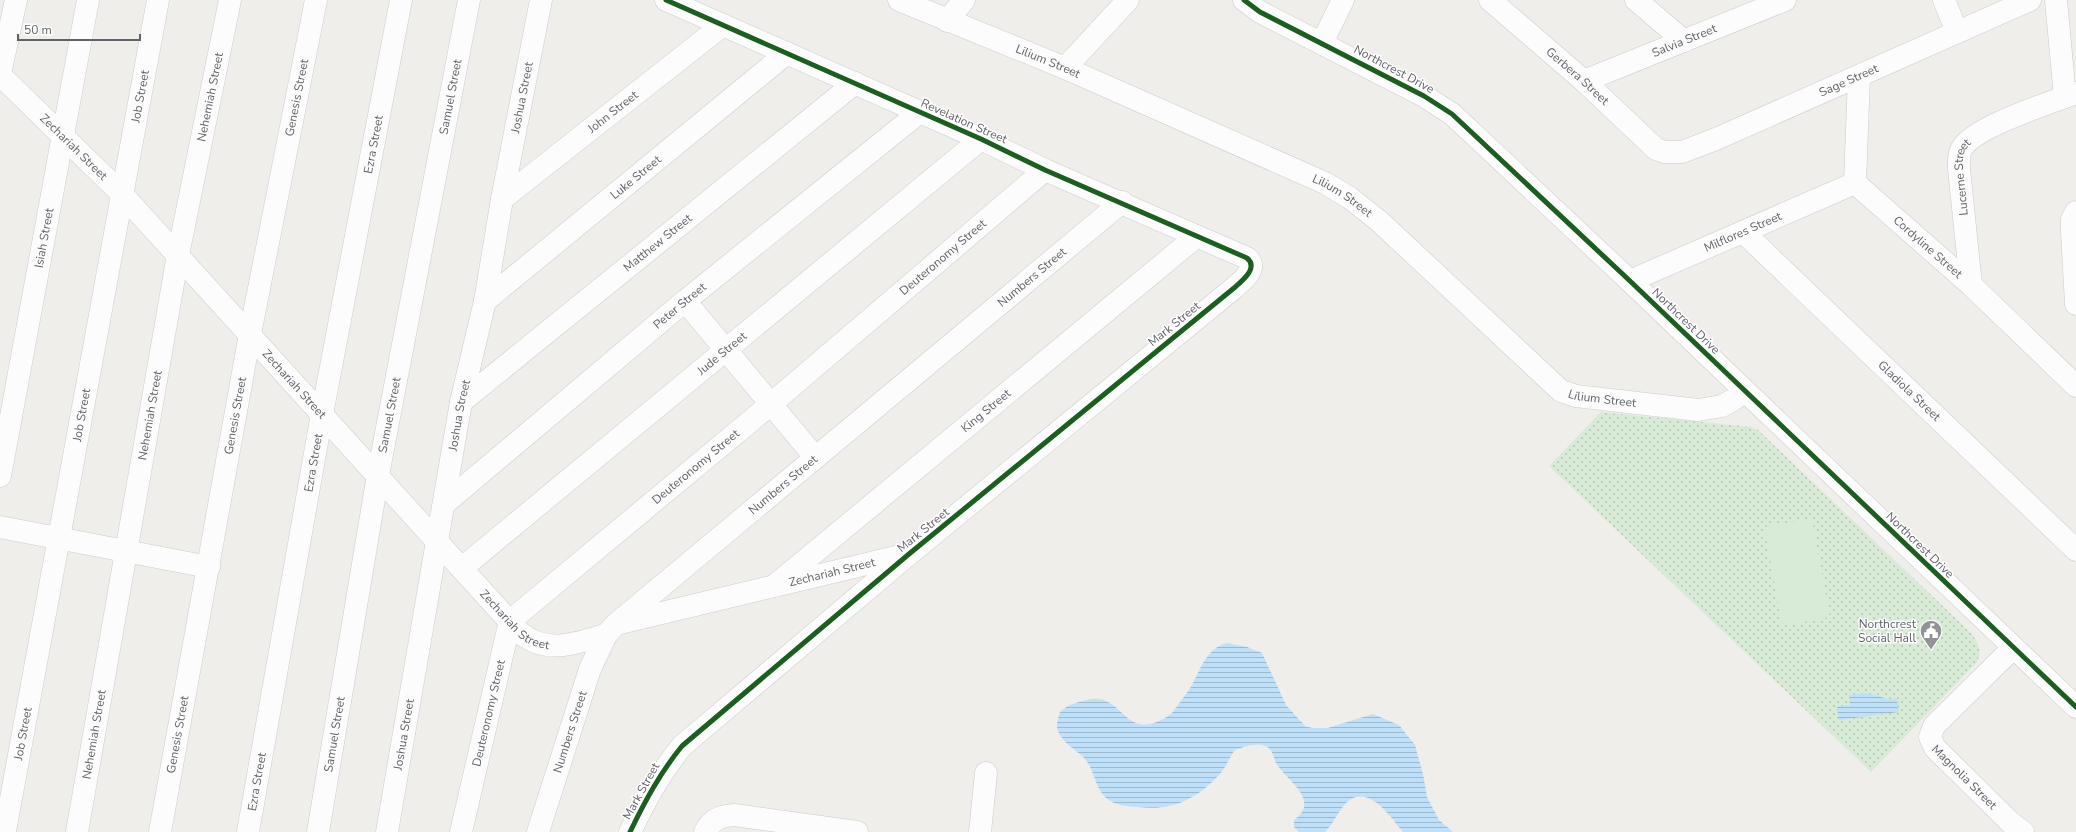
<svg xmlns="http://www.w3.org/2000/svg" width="2076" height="832" font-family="'Nunito Sans',sans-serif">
  <defs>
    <pattern id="park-dots" width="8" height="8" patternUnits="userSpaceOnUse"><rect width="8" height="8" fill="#d8ebd6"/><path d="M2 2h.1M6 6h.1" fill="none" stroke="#b2c2b1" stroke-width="1.8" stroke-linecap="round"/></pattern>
    <pattern id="water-rules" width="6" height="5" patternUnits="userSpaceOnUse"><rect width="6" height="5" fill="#bfe0f9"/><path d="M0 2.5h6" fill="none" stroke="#9eb9cd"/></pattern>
  </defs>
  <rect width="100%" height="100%" fill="#efeeea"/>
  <path fill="url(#park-dots)" d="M 1601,412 L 1751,427 L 1758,430 L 1972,634 C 1979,645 1982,650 1977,662 L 1871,772 L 1549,466 Z"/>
  <polygon fill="#d8ebd6" points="1812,518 1830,617 1782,626 1764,527"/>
  <g fill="url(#water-rules)">
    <path d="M 1227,643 L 1247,647 L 1262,653 L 1286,705 L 1305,726 L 1312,728 L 1328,728 L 1373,714 L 1399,725 L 1415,745 L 1423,774 L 1427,797 L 1439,820 L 1453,832 L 1403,832 C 1391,818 1369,783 1347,802 C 1338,811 1334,823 1325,832 L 1299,832 L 1294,827 L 1294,820 C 1320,801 1290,783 1278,766 C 1273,760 1274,749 1265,746 C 1255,742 1244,747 1235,750 C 1229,758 1225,769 1219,775 C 1196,800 1171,811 1138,807 C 1126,806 1117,806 1107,799 C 1095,789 1095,771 1085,759 C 1075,748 1052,738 1058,719 C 1059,716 1059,713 1061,711 C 1068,705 1075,703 1083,701 C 1125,687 1121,746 1168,716 C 1172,714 1175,709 1178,705 C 1182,699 1188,692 1192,685 C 1201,668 1207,648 1227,643 Z"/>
    <path d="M 1866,693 C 1880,695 1882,700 1897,699 L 1899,712 L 1839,720 L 1837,707 L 1850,705 L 1849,695 Z"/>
  </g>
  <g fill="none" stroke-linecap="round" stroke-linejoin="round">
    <g stroke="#cbcccc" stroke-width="23">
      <g id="minor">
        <path id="s1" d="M 899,0 L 1065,68 L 1325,183 L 1350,198 L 1379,221 L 1561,391 L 1576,396 L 1698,410 L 1722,406 L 1733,400 L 1745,391"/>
        <polyline points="1244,0 1260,12 1424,96 1452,114 1630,281 2076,707"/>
        <path id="s2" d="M 1490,0 L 1584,81 L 1656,149 L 1665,152 L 1682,152 L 1716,139 L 2030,0"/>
        <polyline points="1636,0 1684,41"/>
        <polyline points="1944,0 1957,32"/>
        <polyline points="2056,0 2065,97"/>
        <polyline points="947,21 964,0"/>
        <polyline points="1322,43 1343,0"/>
        <polyline points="1065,68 1128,0"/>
        <polyline points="0,74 16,0"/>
        <path id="s3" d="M 0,75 L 121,193 L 520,633 C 548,655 575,643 606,635"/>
        <path id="s4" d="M 1584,81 L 1785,0"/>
        <path id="s5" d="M 1855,183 L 1971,285 L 2076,386"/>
        <polyline points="1855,183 1859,76"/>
        <path id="s6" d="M 502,199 L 723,25"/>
        <polyline points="2076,212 2072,219 2072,231 2076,304"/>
        <path id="s7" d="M 1743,232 L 2076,550"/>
        <path id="s8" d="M 1630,281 L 1855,183"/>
        <path id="s9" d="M 1971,285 L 1959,169 C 1959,163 1958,154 1962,148 C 1976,126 2050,103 2076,93"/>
        <path id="s10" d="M 485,301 L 787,53"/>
        <polyline points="685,301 815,457"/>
        <path id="s11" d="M 461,402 L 855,83"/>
        <path id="s12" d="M 0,476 L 88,0"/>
        <path id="s13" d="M 444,504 L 685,301 L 920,112"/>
        <polyline points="0,527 209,567"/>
        <path id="s14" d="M 462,568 L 981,139"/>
        <path id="s15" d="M 774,586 L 1197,236"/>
        <path id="s16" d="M 620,623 L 904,555"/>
        <path id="s17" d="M 2013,648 L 1934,726 L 1930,737 L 1935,748 L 2010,822 L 2023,832"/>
        <path id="s18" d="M 5,831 L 158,0"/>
        <path id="s19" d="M 77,832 L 178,255 L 230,0"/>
        <path id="s20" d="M 160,832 L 250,334 L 316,0"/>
        <path id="s21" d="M 248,832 L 322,414 L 401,0"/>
        <path id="s22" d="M 318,832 L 378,475 L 469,0"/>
        <path id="s23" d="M 387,832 L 461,402 L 485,301 L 502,199 L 541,0"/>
        <path id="s24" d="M 461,832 L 510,621 L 771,404 L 1045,170"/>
        <path id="s25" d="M 538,832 L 590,669 L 606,635 L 616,624 L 1122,202"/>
        <path d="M 630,832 C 645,801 660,773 682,746 L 909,554 L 1234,288 C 1242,281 1259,268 1247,258 L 1045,170 L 981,139 L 666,0"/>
        <path d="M 705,832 C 712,819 720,816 734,815 L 857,832"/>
        <polyline points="980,832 986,773"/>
      </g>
    </g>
    <use href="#minor" stroke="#fdfcfc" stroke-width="22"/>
    <g stroke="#fff" stroke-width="8">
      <g id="cycleway">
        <polyline points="1244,0 1260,12 1424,96 1452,114 1630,281 2076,707"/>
        <path d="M 630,832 C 645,801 660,773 682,746 L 909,554 L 1234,288 C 1242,281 1259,268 1247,258 L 1045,170 L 981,139 L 666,0"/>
      </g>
    </g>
    <use href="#cycleway" stroke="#1b5e20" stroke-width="5"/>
  </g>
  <defs>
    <g id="civic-pin" transform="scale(1.15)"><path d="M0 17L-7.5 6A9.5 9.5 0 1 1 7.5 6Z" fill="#919496" stroke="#fff"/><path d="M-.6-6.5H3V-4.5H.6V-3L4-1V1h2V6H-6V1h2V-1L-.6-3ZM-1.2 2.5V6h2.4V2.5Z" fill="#fff"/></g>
  </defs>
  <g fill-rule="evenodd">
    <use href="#civic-pin" x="1931" y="631"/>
  </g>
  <g text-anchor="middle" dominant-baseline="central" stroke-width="3" stroke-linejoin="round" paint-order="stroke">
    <g font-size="12" fill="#5f6368" stroke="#fff">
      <text stroke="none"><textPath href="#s4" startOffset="108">Salvia Street</textPath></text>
      <text stroke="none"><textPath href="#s1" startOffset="161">Lilium Street</textPath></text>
      <text transform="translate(1394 69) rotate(28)">Northcrest Drive</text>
      <text stroke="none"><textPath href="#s2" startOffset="116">Gerbera Street</textPath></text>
      <text stroke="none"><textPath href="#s2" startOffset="431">Sage Street</textPath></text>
      <text stroke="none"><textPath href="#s18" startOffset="747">Job Street</textPath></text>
      <text stroke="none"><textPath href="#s19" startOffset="747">Nehemiah Street</textPath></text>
      <text stroke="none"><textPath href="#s20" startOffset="747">Genesis Street</textPath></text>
      <text stroke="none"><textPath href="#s22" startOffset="747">Samuel Street</textPath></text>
      <text stroke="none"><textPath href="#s23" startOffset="747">Joshua Street</textPath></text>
      <text stroke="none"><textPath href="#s6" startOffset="141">John Street</textPath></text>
      <text transform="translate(964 121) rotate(24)">Revelation Street</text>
      <text stroke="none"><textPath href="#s21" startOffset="699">Ezra Street</textPath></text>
      <text stroke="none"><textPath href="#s3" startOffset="103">Zechariah Street</textPath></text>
      <text stroke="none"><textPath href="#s10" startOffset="195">Luke Street</textPath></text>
      <text stroke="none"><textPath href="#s9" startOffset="109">Lucerne Street</textPath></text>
      <text stroke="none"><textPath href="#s1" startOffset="485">Lilium Street</textPath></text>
      <text stroke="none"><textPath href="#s8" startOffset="123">Milflores Street</textPath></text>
      <text stroke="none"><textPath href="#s12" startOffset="242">Isiah Street</textPath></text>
      <text stroke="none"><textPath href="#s11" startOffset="253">Matthew Street</textPath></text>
      <text stroke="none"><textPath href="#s5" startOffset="97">Cordyline Street</textPath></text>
      <text stroke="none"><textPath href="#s24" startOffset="782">Deuteronomy Street</textPath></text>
      <text stroke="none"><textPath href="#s25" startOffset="765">Numbers Street</textPath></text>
      <text stroke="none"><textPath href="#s13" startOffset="308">Peter Street</textPath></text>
      <text transform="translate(1686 321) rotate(44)">Northcrest Drive</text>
      <text transform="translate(1174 324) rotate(-39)">Mark Street</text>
      <text stroke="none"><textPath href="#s14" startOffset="337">Jude Street</textPath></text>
      <text stroke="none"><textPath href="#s3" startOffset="427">Zechariah Street</textPath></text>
      <text stroke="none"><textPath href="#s7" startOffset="230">Gladiola Street</textPath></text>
      <text stroke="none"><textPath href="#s1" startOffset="821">Lilium Street</textPath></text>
      <text stroke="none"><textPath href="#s15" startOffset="275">King Street</textPath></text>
      <text stroke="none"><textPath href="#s18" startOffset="423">Job Street</textPath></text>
      <text stroke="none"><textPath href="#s19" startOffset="423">Nehemiah Street</textPath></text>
      <text stroke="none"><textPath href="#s22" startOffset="423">Samuel Street</textPath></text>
      <text stroke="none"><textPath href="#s23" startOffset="423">Joshua Street</textPath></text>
      <text stroke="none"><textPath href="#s20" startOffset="423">Genesis Street</textPath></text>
      <text stroke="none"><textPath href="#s21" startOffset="375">Ezra Street</textPath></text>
      <text stroke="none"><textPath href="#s24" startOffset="458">Deuteronomy Street</textPath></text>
      <text stroke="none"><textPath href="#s25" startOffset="441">Numbers Street</textPath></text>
      <text transform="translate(923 530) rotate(-39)">Mark Street</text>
      <text transform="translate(1920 545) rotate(44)">Northcrest Drive</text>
      <text stroke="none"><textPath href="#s16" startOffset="218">Zechariah Street</textPath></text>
      <text stroke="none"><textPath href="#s3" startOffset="751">Zechariah Street</textPath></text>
      <text stroke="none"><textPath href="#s24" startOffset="122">Deuteronomy Street</textPath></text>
      <text stroke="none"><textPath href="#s25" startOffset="105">Numbers Street</textPath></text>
      <text stroke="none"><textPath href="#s18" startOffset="99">Job Street</textPath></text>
      <text stroke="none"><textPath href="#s19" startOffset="99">Nehemiah Street</textPath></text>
      <text stroke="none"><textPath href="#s20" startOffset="99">Genesis Street</textPath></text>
      <text stroke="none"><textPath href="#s23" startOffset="99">Joshua Street</textPath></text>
      <text stroke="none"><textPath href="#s22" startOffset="99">Samuel Street</textPath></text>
      <text stroke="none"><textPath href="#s17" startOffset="176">Magnolia Street</textPath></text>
      <text stroke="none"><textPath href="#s21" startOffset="51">Ezra Street</textPath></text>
      <text transform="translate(641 791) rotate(-61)">Mark Street</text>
    </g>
    <g font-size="12" fill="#5f6368" stroke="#fff" text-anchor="end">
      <text x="1916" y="624">Northcrest<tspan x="1916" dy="14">Social Hall</tspan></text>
    </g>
  </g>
  <path d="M18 34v6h122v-6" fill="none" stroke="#5f6368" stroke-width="2"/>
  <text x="24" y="34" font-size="12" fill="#5f6368" stroke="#ffffff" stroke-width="3" paint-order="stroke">50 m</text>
</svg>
